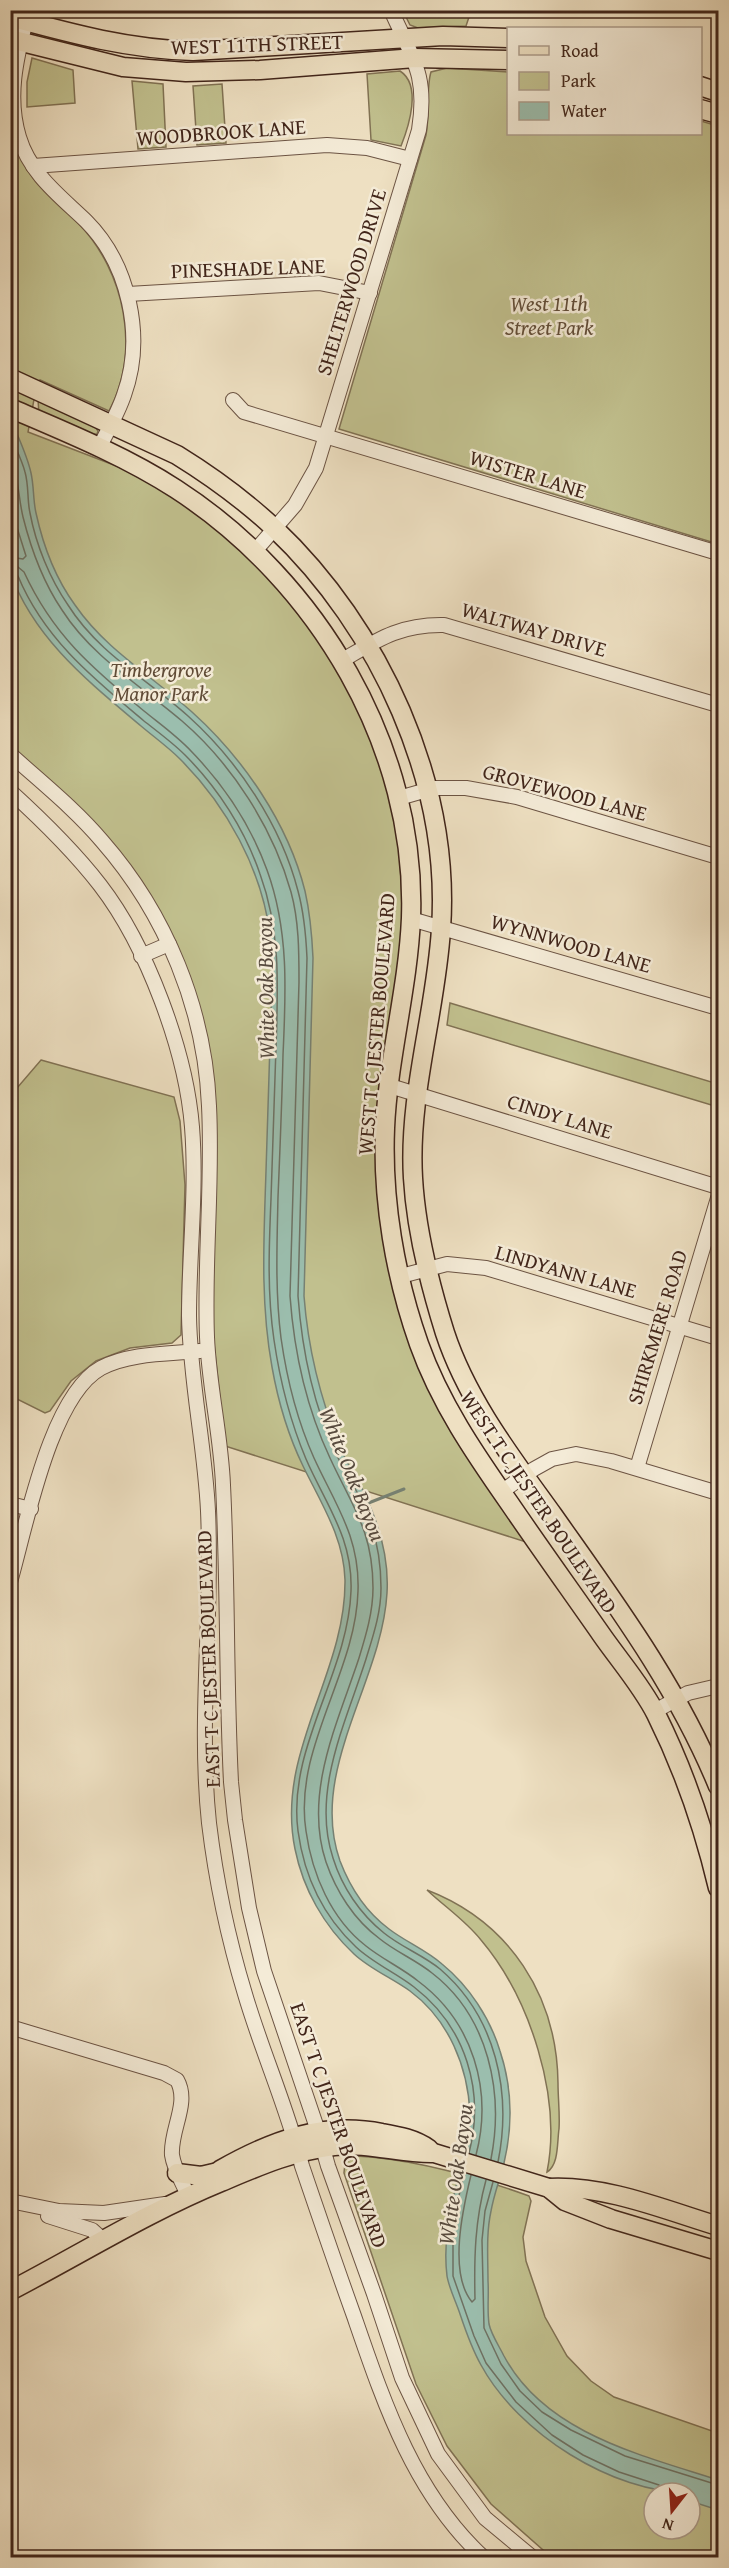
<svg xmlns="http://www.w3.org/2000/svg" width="729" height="2568" font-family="'Gentium Book Plus',serif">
  <rect width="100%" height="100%" fill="#eee0c2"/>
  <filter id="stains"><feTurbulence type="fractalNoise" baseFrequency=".00333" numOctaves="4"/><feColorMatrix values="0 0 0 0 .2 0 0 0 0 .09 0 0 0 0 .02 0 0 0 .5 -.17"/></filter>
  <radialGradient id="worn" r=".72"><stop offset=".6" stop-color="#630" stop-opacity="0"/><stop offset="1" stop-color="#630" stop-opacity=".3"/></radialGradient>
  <g fill="#c1c08e" stroke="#817254" stroke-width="1.5" fill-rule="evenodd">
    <polygon points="403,11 471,11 466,26 418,28 410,25"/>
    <polygon points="32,58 73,70 75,103 27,107 27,82"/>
    <path d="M 447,68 L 508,72 L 508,134 L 700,134 L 701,121 L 718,126 L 718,544 L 339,429 L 426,135 C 430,115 426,87 431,72 Z"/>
    <path d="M 400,71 C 422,85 409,126 401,146 L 371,140 L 367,74 Z"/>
    <polygon points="132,81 163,84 166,147 138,149"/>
    <polygon points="222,84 226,143 197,145 193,86"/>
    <path d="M 11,132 C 23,178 48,192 78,223 C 124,270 142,351 109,411 L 40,380 L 37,383 L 28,432 L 145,477 L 164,488 L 253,557 L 332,657 L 371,737 L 388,790 L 399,847 L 404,929 L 377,1169 C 378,1214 385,1257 396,1300 L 526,1542 L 225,1446 L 212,1325 L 215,1116 L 164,922 L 26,761 L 11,747 Z"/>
    <polygon points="38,399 94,425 98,431 97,434 91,435 39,415"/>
    <polygon points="450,1003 718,1084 718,1107 447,1025"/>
    <polygon points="41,1060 174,1097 180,1121 185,1185 181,1335 172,1343 130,1348 96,1361 71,1381 50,1411 45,1413 11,1396 11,1095"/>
    <path d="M 427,1890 C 510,1922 557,1996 558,2083 C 558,2099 560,2114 559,2129 C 557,2142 559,2165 547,2172 C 562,2097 530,1998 481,1940 C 465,1920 445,1907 427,1890 Z"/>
    <path d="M 356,2156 C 415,2159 474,2176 529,2196 L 531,2201 L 523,2237 L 526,2261 L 545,2317 L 567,2356 L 591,2381 L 614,2397 L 718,2433 L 718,2557 L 551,2557 L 491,2504 L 447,2446 L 416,2384 L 344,2173 L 345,2163 ZM 654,2493 L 690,2493 L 690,2529 L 654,2529 Z"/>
  </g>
  <path fill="#9bbeae" stroke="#778173" stroke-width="1.5" d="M 10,417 C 17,435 27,454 31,473 C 34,486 33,500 36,513 C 43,545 56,579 75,605 C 106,650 152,676 192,712 C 243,758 288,823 305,891 C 310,913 312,936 313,958 L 304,1296 C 308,1349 320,1398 340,1447 C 347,1465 359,1480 366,1497 C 380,1527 389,1560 387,1593 C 382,1682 308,1771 340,1861 C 350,1887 366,1912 389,1929 C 406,1942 426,1950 442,1964 C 469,1986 490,2018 500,2051 C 512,2087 513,2125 504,2163 C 500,2179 494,2194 491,2211 C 486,2234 488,2258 488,2281 C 489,2295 487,2310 489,2324 C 491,2334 499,2346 504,2356 C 545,2433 641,2455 718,2480 L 718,2510 L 690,2501 L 690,2493 C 612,2493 518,2433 481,2365 C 472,2349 466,2332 460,2314 C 456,2302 449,2288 447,2276 C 440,2218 465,2170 470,2114 C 468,2067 449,2020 410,1991 C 392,1978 370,1969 354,1954 C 324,1926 303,1889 295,1849 C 275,1752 346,1674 345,1580 C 344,1538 321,1503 303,1466 C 288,1435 278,1401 272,1367 C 260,1301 264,1236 266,1171 C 268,1107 270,1044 272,980 C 272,965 272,950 270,935 C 262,869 226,805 180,759 C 168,747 154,737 141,726 C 89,682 34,639 10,572 Z"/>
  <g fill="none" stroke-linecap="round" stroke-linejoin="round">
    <g stroke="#6e7264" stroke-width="1.5">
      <path d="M 10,434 C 15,447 22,460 25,472 C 29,486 27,500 30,513 C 36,545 50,579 68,605 C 98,653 147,679 188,716 C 238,761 281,825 298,891 C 304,913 306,936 307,958 L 298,1296 C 302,1351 313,1404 336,1454 C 343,1468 352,1482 359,1496 C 374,1524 381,1556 381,1588 C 381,1613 373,1636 366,1659 C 346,1722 311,1792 333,1858 C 342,1887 360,1914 384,1933 C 401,1947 423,1955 440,1969 C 496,2017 512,2092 498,2162"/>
      <path d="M 10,455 C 19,477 18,496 23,517 C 31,549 43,582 62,610 C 92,657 140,685 182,721 C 232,764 273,828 291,892 C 299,921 299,952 299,982 L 290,1296 C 294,1351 306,1407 330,1458 C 352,1506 373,1531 373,1588 C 373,1612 366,1635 359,1658 C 338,1722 303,1793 326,1862 C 336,1891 354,1920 380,1939 C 396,1952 416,1960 432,1973 C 489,2017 504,2093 491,2159"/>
      <polyline points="10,488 14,518 26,556 23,559 10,557"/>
      <path d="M 10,566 L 18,567 L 24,572 C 53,635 92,668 144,711 C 160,724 177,736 191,751 C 224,785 251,826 267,870 C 289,930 286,992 283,1055 C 282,1102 280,1149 278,1197 C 277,1244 275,1291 281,1338 C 287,1380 297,1420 314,1458 C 335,1504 360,1537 358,1591 C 356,1673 293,1748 306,1831 C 312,1874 331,1919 366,1946 C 382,1959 402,1968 418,1981 C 473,2022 493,2090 476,2155"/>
      <path d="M 10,574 L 18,576 C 44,639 94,679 144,721 C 158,732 173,743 185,755 C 218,788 245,830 260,874 C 281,931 278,989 276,1048 C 274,1098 273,1148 271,1199 C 269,1246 267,1293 274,1340 C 280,1381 290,1421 306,1459 C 326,1505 353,1538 351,1591 C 348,1674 287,1747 298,1831 C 304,1875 323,1916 356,1947 C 373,1963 396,1973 414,1987 C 466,2027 485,2091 469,2153"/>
      <polyline points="464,2173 453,2223 453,2276 474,2336 486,2363 516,2402 552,2435 583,2455 619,2472 659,2485 663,2493"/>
      <path d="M 471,2175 C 463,2208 448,2273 472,2302 L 475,2299 C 474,2257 475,2220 486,2180"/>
      <polyline points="493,2182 485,2211 482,2240 484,2328 501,2364 520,2391 542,2412 571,2430 625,2456 718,2485"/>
    </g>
    <polyline stroke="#778173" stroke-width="3" points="366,1504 404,1489"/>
    <g stroke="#6c5444" stroke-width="16">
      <g id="minor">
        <path d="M 26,21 C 16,59 7,98 19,137 C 30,174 60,196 86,221 C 129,264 145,337 124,395 C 118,413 108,430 99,448"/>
        <polyline points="33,166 327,145 367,148 410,159"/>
        <polyline points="128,294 319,283 370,293"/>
        <polyline points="233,400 244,412 718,553"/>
        <path d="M 255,551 L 295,505 L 316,468 L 419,130 C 428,74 412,58 391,10"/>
        <path d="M 341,661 C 377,640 400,624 444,625 L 718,705"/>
        <path d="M 10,754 C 41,782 75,809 102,841 C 166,914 205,1009 209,1106 C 213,1183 204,1260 207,1337 C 209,1387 221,1435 223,1485 C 228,1584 226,1683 231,1782 L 235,1820 L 249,1908 L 264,1971 L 318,2131 L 328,2166 L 374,2294 L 402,2378 L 438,2454 L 485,2518 L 533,2558"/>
        <path d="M 10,791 C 43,821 73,850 100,885 C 147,946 186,1051 192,1127 C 197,1190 189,1253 189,1316 C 190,1381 205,1446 208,1511 C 213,1615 198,1719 209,1823 C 216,1881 228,1938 245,1994 C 262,2052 287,2107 302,2166 C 319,2216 336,2266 354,2316 C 384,2403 414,2494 484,2558"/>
        <polyline points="399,798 434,788 466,788 517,797 718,857"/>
        <polyline points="411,919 718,1008"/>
        <polyline points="141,956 169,944"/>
        <polyline points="390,1086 718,1187"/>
        <polyline points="401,1276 447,1264 486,1268 718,1338"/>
        <polyline points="637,1468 718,1198"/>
        <polyline points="501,1492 534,1469 552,1459 576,1454 611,1461 718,1493"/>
        <polyline points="10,1504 31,1509"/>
        <path d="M 10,1582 C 26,1527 50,1396 101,1368 C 129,1353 168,1354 200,1351"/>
        <polyline points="655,1711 688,1693 718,1686"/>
        <path d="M 10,2027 L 164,2073 L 177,2080 C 190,2103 170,2130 172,2155 C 174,2169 182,2182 188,2195"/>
        <polyline points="10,2201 59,2211 104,2213 165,2204"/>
        <polyline points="48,2216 92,2230 103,2240"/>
      </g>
    </g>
    <g stroke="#41251a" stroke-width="21">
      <g id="major">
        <path d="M 10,17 C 73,34 128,49 193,51 L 443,36 L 508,38"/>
        <polyline points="10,39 123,67 186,72 260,70 415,58 508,60"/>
        <polyline points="700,86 718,92"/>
        <polyline points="700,109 718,114"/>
        <path d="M 10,378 L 177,455 C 211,476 244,500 274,528 C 380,628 451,783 441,929 C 436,1012 408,1094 413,1178 C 416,1231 429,1282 445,1333 C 467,1400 512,1458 553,1515 C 615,1603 677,1686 718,1786"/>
        <path d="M 10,408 C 66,432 125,456 176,489 C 318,581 417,747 411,918 C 408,989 388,1058 385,1128 C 382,1200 395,1276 419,1344 C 440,1403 475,1454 510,1504 C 540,1548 571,1591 601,1634 C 619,1660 642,1686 656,1714 C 683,1768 704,1829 718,1888"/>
        <path d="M 220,2170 C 271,2141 322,2121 382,2133 C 399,2136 415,2139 429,2149"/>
        <polyline points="177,2173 201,2176 218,2172"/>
        <path d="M 549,2188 C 606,2185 665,2210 718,2226"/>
        <path d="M 10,2291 C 81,2254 148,2212 221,2182 C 259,2166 293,2151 334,2146 C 368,2142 401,2154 434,2153 L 549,2188 L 565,2201 L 611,2219 L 718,2251"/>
      </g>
    </g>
    <use href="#minor" stroke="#f4ebd7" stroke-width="14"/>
    <use href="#major" stroke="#eee0c2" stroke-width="18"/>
  </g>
  <g text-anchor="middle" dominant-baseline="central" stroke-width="5" stroke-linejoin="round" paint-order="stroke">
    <g font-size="21" fill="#41251a" stroke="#f4ebd7">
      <text transform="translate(257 44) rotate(-2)">WEST 11TH STREET</text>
      <text transform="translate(221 132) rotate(-4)">WOODBROOK LANE</text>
      <text transform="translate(248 268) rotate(-2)">PINESHADE LANE</text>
      <text transform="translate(351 282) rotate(-73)">SHELTERWOOD DRIVE</text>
      <text transform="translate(528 474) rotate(17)">WISTER LANE</text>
      <text transform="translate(534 629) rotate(16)">WALTWAY DRIVE</text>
      <text transform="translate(565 792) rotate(15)">GROVEWOOD LANE</text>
      <text transform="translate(571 943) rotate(16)">WYNNWOOD LANE</text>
      <text transform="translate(376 1024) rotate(-85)">WEST T C JESTER BOULEVARD</text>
      <text transform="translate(560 1116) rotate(17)">CINDY LANE</text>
      <text transform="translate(566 1271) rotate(16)">LINDYANN LANE</text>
      <text transform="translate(657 1327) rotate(-73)">SHIRKMERE ROAD</text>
      <text transform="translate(539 1502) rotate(56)">WEST T C JESTER BOULEVARD</text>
      <text transform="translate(208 1659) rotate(-92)">EAST T C JESTER BOULEVARD</text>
      <text transform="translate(339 2125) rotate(71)">EAST T C JESTER BOULEVARD</text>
    </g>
    <g font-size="21" font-style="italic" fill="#614c37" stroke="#f4ebd7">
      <text x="549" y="303">West 11th<tspan x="549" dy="24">Street Park</tspan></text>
      <text x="161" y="669">Timbergrove<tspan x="161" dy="24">Manor Park</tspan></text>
    </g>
    <g font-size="22" font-style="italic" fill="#584b3f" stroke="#f4ebd7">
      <text transform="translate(265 988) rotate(-91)">White Oak Bayou</text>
      <text transform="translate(353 1474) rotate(68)">White Oak Bayou</text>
      <text transform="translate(455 2174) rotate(-82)">White Oak Bayou</text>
    </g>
  </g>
  <rect width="729" height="2568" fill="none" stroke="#eee0c2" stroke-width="36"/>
  <rect x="12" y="12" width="705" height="2544" fill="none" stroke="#41251a" stroke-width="3"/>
  <rect x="18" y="18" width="693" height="2532" fill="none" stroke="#41251a" stroke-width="1.5"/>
  <rect x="507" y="27" width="195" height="108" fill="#f4ebd7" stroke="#ac9c8b" stroke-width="1.5"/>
  <rect x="519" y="46" width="30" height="9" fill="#eee0c2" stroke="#ac9c8b" stroke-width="1.5"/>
  <text x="561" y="57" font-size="18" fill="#41251a">Road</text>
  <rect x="519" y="72" width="30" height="18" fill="#c1c08e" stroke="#ac9c8b" stroke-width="1.5"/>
  <text x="561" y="87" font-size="18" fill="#41251a">Park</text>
  <rect x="519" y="102" width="30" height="18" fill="#9bbeae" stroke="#ac9c8b" stroke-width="1.5"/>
  <text x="561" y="117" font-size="18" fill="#41251a">Water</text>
  <g transform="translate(672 2511) rotate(197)"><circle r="28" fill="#f4ebd7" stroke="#ac9c8b" stroke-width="1.5"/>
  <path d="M0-4.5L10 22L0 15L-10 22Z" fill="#8f2418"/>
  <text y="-9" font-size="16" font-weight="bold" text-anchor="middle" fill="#41251a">N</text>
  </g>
  <rect width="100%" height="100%" filter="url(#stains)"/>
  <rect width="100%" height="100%" fill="url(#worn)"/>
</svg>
